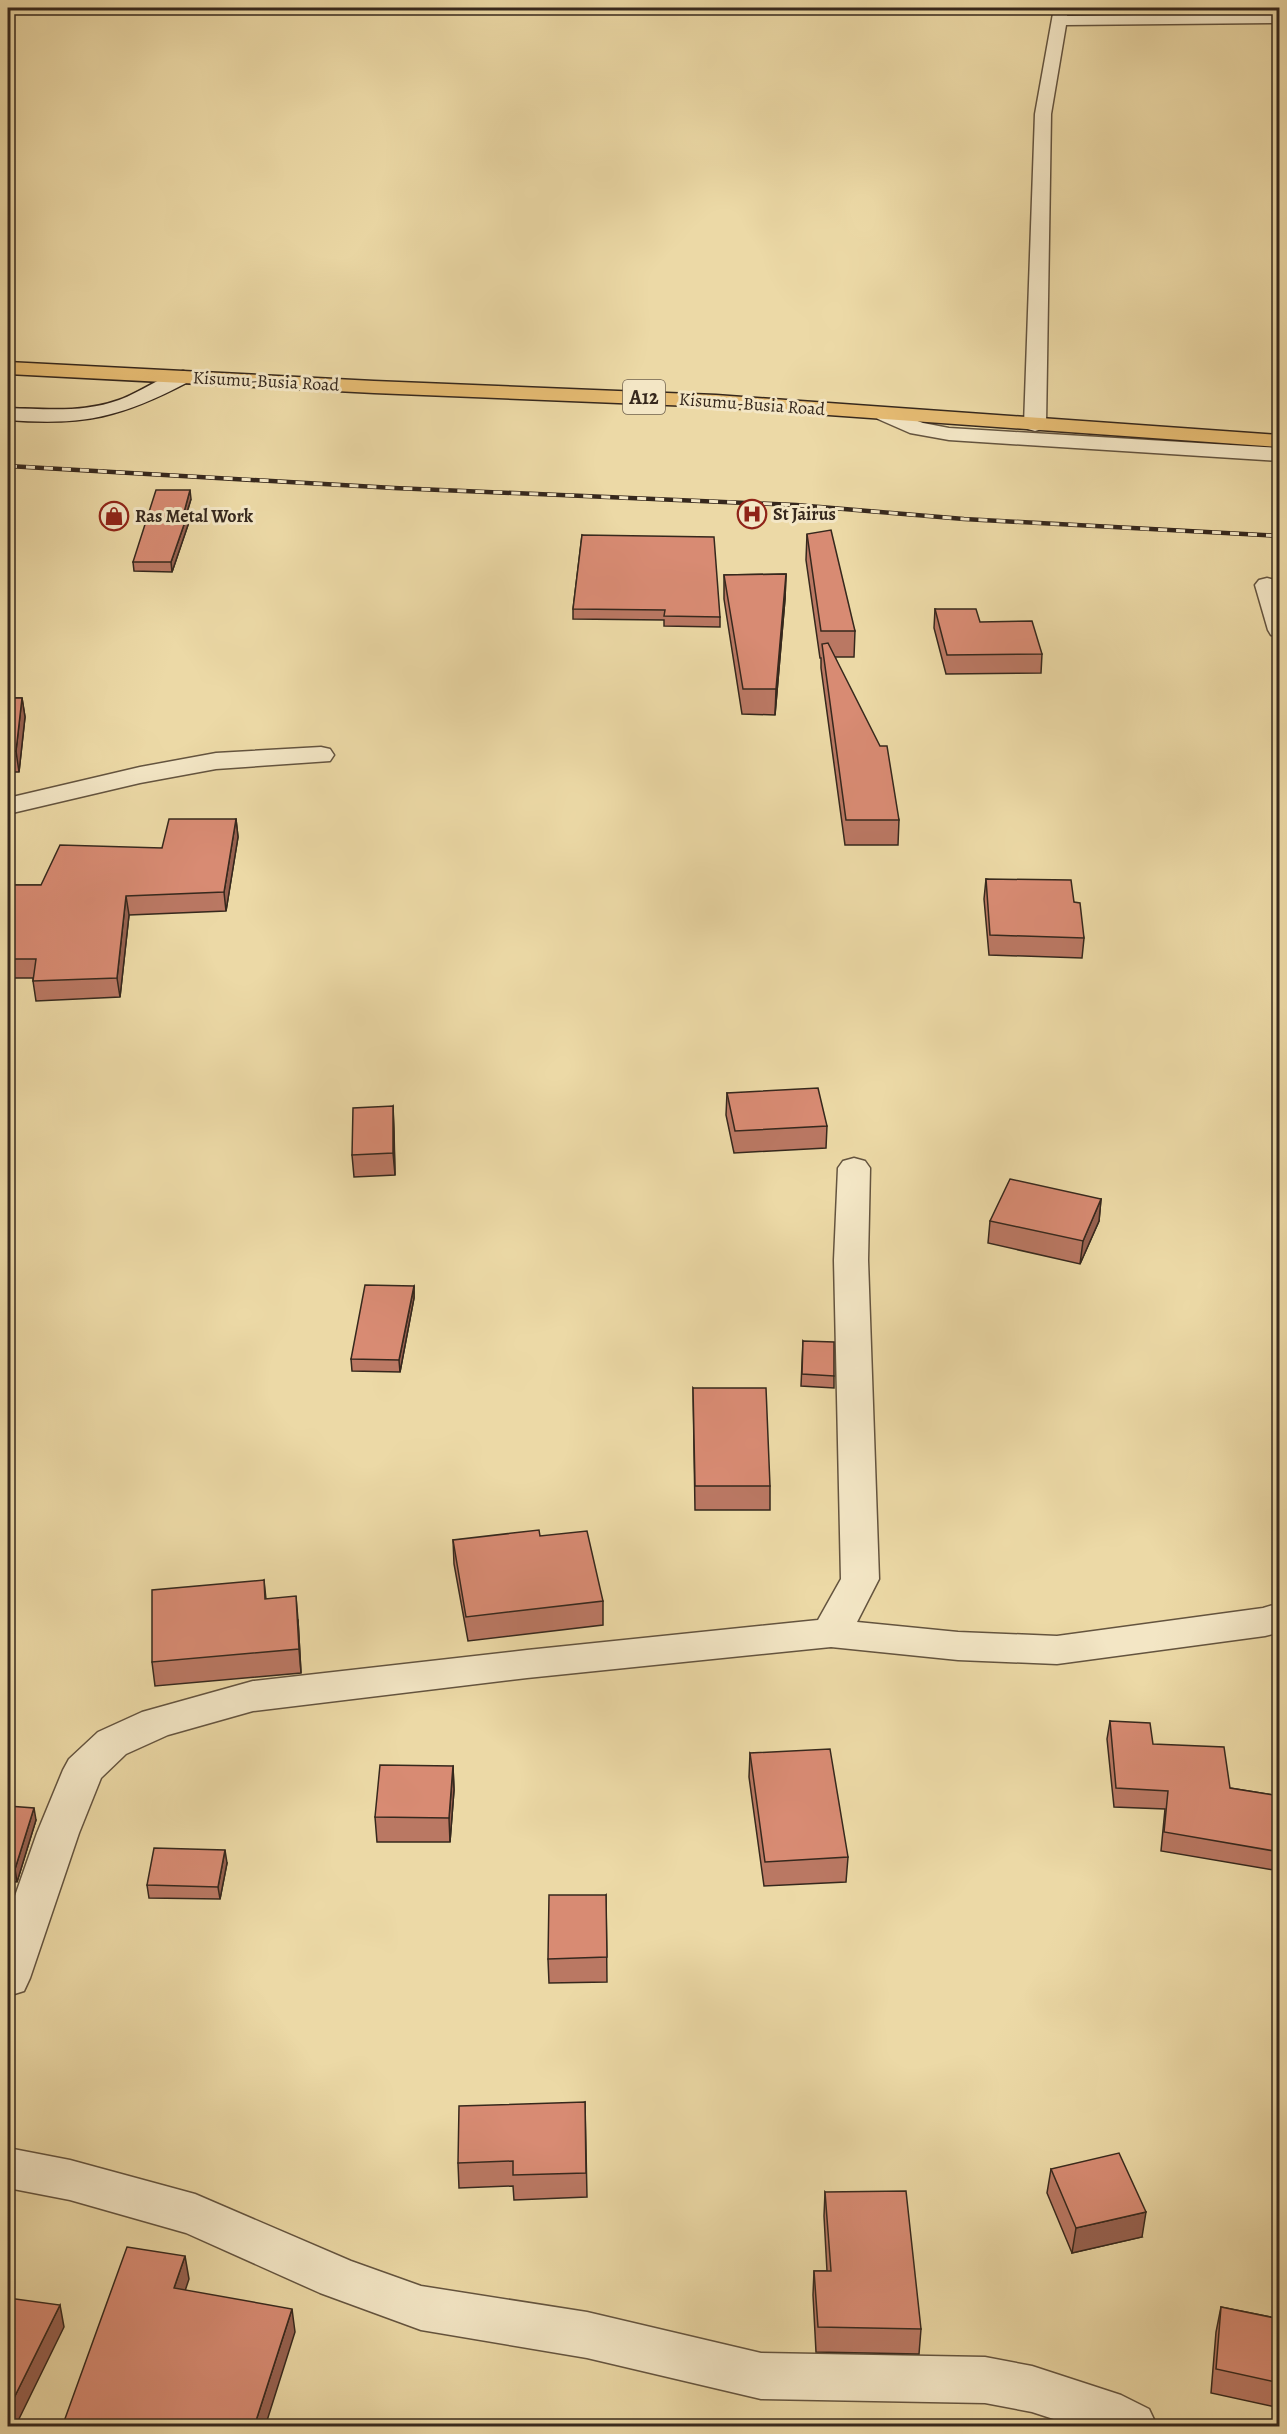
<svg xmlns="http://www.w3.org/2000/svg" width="1287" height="2434" font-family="Alegreya,serif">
  <rect width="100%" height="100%" fill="#ecd9a6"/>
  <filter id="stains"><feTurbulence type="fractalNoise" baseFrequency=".00333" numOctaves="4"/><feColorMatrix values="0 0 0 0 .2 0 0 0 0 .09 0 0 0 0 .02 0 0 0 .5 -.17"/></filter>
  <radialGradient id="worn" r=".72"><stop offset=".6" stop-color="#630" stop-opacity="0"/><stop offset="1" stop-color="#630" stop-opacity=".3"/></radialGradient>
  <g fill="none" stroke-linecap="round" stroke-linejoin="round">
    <g stroke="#64543f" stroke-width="3">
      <g id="street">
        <polygon points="1054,8 1068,8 1067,16 1280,13 1280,23 1066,25 1051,114 1046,425 1042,429 1035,431 1028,429 1024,425 1035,114"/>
        <polygon points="885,409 923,423 949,428 1280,448 1280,461 949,440 910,433 878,419 874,415 878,411"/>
        <polygon points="1267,578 1275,580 1280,587 1280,637 1271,635 1268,630 1255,585 1259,580"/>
        <polygon points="321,747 330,749 334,755 330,761 216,769 140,783 8,814 8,798 140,767 216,753"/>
        <polygon points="854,1158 865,1161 870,1168 868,1260 879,1579 857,1622 958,1632 1057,1636 1263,1608 1280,1603 1280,1632 1265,1636 1057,1664 958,1660 831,1647 527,1678 253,1711 168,1735 126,1754 101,1778 79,1833 30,1978 24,1991 8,1996 8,1916 37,1833 63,1770 69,1759 98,1732 142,1712 253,1681 527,1650 818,1620 841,1579 834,1260 838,1168 843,1161"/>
        <polygon points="8,2148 70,2160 195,2194 351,2261 421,2286 587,2312 761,2353 985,2357 1032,2366 1121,2395 1149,2409 1157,2426 1075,2426 1032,2412 985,2403 761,2399 587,2358 421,2330 320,2293 186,2233 70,2200 8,2188"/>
      </g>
    </g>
    <g stroke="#36281d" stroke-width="3">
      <path id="secondary" d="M 183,371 L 190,373 L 193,377 L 190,381 C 122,417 85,426 8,420 L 8,408 C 45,409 83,413 119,400 C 141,392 161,376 183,371 Z"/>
    </g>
    <g stroke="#36281d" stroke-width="3">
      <polygon id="highway" points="8,362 374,381 716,395 1280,435 1280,447 716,407 374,393 8,374"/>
    </g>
    <use href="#street" fill="#f3e6c5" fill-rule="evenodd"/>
    <use href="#secondary" fill="#f3e6c5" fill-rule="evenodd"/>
    <use href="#highway" fill="#e6bc73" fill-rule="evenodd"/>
    <g stroke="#36281d" stroke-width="4.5">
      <polyline id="rail" points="8,466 394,488 796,505 964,519 1280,536"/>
    </g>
    <use href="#rail" stroke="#f3e6c5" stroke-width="3" stroke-dasharray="9" stroke-linecap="butt"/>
  </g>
  <g fill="#ba7863" stroke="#36281d" stroke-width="1.5">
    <polygon points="191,499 186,516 188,525 172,572 134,571 133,562"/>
    <polygon points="807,534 855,631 854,657 835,657 899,820 898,845 845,845 821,668 821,658 820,658 806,560"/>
    <polygon points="582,535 720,617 720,627 664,626 664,620 573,619 573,609"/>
    <polygon points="786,574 785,599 775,715 742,714 724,599 724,575"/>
    <polygon points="935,609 1042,654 1041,673 946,674 934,628"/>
    <polygon points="8,698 22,698 25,717 19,772 8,772"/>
    <polygon points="236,819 238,837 226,911 129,915 120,997 36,1001 33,981 33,978 8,978 8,885 41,885 162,848"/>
    <polygon points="986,879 1074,902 1084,938 1082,958 989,955 984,899"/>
    <polygon points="727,1093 827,1126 826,1148 734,1153 726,1115"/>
    <polygon points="393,1106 395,1175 354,1177 352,1155"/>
    <polygon points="1101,1199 1099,1221 1080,1264 988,1243 990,1221"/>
    <polygon points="414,1286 414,1298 400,1372 352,1371 351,1359"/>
    <polygon points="803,1341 834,1376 834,1388 801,1386"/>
    <polygon points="693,1388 770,1486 770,1510 695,1510"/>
    <polygon points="540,1536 603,1601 603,1625 468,1641 454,1564 453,1540"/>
    <polygon points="264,1580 266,1599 298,1620 301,1673 155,1686 152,1662"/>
    <polygon points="1110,1721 1230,1788 1280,1796 1280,1871 1161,1851 1165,1809 1114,1807 1107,1739"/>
    <polygon points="750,1753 848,1857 846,1882 764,1886 749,1777"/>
    <polygon points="453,1766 454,1790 450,1842 377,1842 375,1817"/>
    <polygon points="8,1806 36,1820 17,1882 8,1881"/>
    <polygon points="227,1863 220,1899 149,1898 147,1885"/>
    <polygon points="606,1895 607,1982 549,1983 548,1959"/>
    <polygon points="585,2102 587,2197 514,2200 513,2186 459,2188 458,2163"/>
    <polygon points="1051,2169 1142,2237 1072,2253 1047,2193"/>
    <polygon points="825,2192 921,2329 919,2354 816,2352 813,2295 814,2271 827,2271 824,2216"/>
    <polygon points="1221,2307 1280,2319 1280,2408 1211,2393 1216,2332"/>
  </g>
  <g fill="#976150" stroke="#36281d" stroke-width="1.5">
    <polygon points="190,490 191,499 183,525 183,516"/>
    <polygon points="187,516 188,525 172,572 171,562"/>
    <polygon points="786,574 785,599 775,715 776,689"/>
    <polygon points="22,698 25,717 19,772 16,751"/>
    <polygon points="236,819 238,837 226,911 224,892"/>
    <polygon points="126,896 129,915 120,997 117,978"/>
    <polygon points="393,1106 394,1128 395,1175 393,1153"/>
    <polygon points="1101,1199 1099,1221 1080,1264 1083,1241"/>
    <polygon points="414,1286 414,1298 400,1372 399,1360"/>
    <polygon points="296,1596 298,1620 301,1673 299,1649"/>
    <polygon points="453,1766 454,1790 450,1842 449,1818"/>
    <polygon points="34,1808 36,1820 17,1882 15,1869"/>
    <polygon points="225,1850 227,1863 220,1899 218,1887"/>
    <polygon points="1146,2212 1142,2237 1072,2253 1076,2228"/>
    <polygon points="185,2256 189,2279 178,2312 174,2288"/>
    <polygon points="60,2305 64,2327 15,2427 8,2427 8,2410"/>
    <polygon points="292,2309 295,2332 265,2427 254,2427"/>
  </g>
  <g fill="#d88b73" stroke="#36281d" stroke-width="1.5">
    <polygon points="156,490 190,490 183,516 187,516 171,562 133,562"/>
    <polygon points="831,530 855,631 821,631 807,534"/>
    <polygon points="582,535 714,537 720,617 664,616 665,610 573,609"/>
    <polygon points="786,574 776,689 743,689 724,575"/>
    <polygon points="935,609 976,609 980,622 1032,621 1042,654 947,655"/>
    <polygon points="828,643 880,746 887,746 899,820 846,820 822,644"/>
    <polygon points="8,698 22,698 16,751 8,752"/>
    <polygon points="169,819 236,819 224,892 126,896 117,978 33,981 36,959 8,959 8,885 41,885 60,845 162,848"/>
    <polygon points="986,879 1071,880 1074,902 1080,903 1084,938 990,935"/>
    <polygon points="818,1088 827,1126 735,1131 727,1093"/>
    <polygon points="393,1106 393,1153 352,1155 353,1108"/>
    <polygon points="1010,1179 1101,1199 1083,1241 990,1221"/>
    <polygon points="365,1285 414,1286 399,1360 351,1359"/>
    <polygon points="803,1341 834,1342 834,1376 802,1374"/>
    <polygon points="693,1388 766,1388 770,1486 695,1486"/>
    <polygon points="539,1530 540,1536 587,1531 603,1601 466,1617 453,1540"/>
    <polygon points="264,1580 265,1599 296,1596 299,1649 152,1662 152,1590"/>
    <polygon points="1110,1721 1150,1723 1153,1744 1224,1747 1230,1788 1280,1796 1280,1852 1164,1832 1168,1791 1116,1788"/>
    <polygon points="830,1749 848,1857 765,1862 750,1753"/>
    <polygon points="380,1765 453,1766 449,1818 375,1817"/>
    <polygon points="8,1806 34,1808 15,1869 8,1869"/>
    <polygon points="154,1848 225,1850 218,1887 147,1885"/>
    <polygon points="549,1895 606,1895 607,1957 548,1959"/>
    <polygon points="585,2102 586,2173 513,2175 513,2161 458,2163 459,2106"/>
    <polygon points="1119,2153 1146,2212 1076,2228 1051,2169"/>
    <polygon points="906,2191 921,2329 818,2327 814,2271 831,2271 825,2192"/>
    <polygon points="127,2247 185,2256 174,2288 292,2309 254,2427 62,2427"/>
    <polygon points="8,2298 60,2305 8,2410"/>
    <polygon points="1221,2307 1280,2319 1280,2383 1216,2369"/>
  </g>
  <defs>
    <g id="hospital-ring" transform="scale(1.5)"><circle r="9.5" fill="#f3e6c5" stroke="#8f2418" stroke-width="1.5"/><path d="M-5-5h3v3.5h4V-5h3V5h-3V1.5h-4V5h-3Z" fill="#8f2418"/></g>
    <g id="shop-ring" transform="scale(1.5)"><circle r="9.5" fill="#f3e6c5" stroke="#8f2418" stroke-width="1.5"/><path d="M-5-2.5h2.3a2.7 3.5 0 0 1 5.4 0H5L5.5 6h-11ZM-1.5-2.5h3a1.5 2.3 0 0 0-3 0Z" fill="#8f2418"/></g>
  </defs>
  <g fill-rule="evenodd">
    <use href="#hospital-ring" x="752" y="514"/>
    <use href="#shop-ring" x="114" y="516"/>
  </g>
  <g text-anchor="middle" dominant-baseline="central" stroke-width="6" stroke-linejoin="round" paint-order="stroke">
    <g font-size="18" fill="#36281d" stroke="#f3e6c5">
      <text transform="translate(266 381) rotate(3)">Kisumu-Busia Road</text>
      <text transform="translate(752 404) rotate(4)">Kisumu-Busia Road</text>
    </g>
    <g font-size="18" font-weight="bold" fill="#36281d" stroke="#f3e6c5" text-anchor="start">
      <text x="773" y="514">St Jairus</text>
      <text x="135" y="516">Ras Metal Work</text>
    </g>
    <rect fill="#f3e6c5" stroke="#6f614f" stroke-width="1.5" x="623" y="380" width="42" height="34" rx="4.5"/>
    <g font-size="20" font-weight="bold" fill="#36281d">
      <text x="644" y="397">A12</text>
    </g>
  </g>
  <rect width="1287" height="2434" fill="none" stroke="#ecd9a6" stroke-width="30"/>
  <rect x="9" y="9" width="1269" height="2416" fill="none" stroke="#36281d" stroke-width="3"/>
  <rect x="15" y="15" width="1257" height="2404" fill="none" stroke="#36281d" stroke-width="1.5"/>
  <rect width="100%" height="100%" filter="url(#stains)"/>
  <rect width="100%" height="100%" fill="url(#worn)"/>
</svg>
